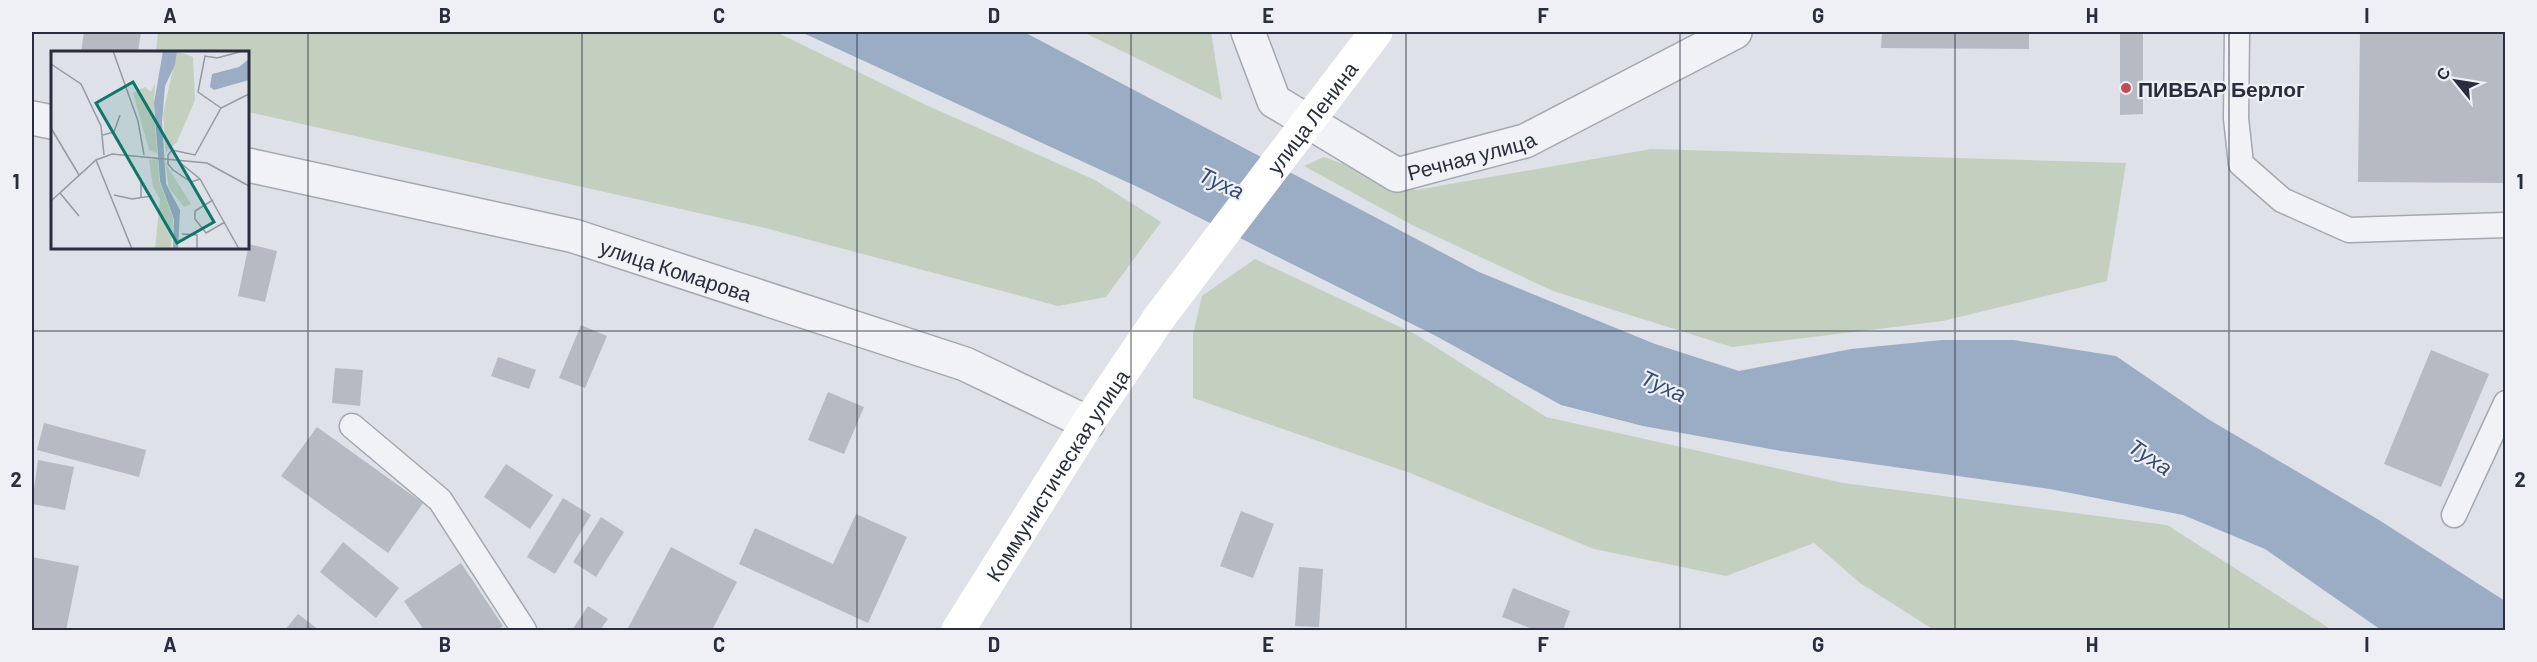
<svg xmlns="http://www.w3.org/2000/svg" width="2537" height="662" font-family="Barlow,sans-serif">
  <rect width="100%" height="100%" fill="#dee1e7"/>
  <g fill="#c3d0c0">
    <polygon points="158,32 776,32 926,105 1095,180 1161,222 1106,297 1058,306 765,228 248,112 248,52 156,52"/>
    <polygon points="1083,32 1211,32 1222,100"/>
    <polygon points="1651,149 2126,163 2107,281 1943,321 1732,347 1553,291 1412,225 1304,166 1324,157 1416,190"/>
    <polygon points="1255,259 1415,334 1546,417 1843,483 2167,525 2332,630 1934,630 1860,583 1814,543 1726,576 1594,549 1410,473 1193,398 1193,334 1202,296"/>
  </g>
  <polygon fill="#9badc5" points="801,32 1024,32 1479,272 1655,344 1739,371 1851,349 1942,340 2014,340 2116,356 2208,419 2379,520 2505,601 2505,630 2381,630 2265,549 2183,515 2050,489 1781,451 1643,426 1561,405 1436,336 1140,188"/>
  <g fill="#b6bac3">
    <polygon points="84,32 141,32 138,52 81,52"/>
    <polygon points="1882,32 2029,32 2029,49 1881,48"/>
    <polygon points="2120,32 2143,32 2143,114 2120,115"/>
    <polygon points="2360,32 2506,32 2506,183 2358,182"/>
    <polygon points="249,244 277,251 265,302 238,296"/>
    <polygon points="581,325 607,336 585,388 559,378"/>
    <polygon points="2431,350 2489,374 2441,487 2384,464"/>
    <polygon points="498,357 536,370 529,389 491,376"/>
    <polygon points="335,368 363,370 360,406 332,403"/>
    <polygon points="828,392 864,407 844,454 808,440"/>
    <polygon points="44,423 146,450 139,477 37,450"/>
    <polygon points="317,427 423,503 388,553 281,476"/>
    <polygon points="38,460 74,467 65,510 32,504"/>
    <polygon points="506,464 553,495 530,529 484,497"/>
    <polygon points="563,498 591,515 555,574 527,557"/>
    <polygon points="1241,511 1274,524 1253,578 1220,566"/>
    <polygon points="856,514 907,537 868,623 739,564 755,528 833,564"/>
    <polygon points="601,517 624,532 596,577 573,562"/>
    <polygon points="343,542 399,588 376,618 320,572"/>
    <polygon points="671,547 737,582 712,630 627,630"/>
    <polygon points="32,557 79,566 66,630 32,630"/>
    <polygon points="461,563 503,626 497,630 424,630 404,601"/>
    <polygon points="1299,567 1323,569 1319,627 1295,626"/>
    <polygon points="1513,588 1570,611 1563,630 1535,630 1502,617"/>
    <polygon points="588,606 608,619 600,630 572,630"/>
    <polygon points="298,614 319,630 285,630"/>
  </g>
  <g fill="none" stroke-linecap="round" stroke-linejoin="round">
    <g stroke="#a4a8b1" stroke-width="27">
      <g id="service">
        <polyline points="2237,32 2236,118 2241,164 2282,200 2349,230 2506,225"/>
        <polyline points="352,426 440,500 524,630"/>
        <polyline points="2454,515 2506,403"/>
      </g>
    </g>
    <g stroke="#a4a8b1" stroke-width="36">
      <g id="minor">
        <path id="s1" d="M 1248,32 L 1274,101 L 1397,175 L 1525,141 L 1735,32"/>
        <polyline points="32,118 52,122"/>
        <path id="s2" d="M 248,165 L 574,236 L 965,364 L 1088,423"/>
      </g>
    </g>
    <use href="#service" stroke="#f1f2f6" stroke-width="24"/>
    <use href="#minor" stroke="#f1f2f6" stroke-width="33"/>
    <path stroke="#fff" stroke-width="33" id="s3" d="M 958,630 L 1088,423 L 1159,318"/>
    <path stroke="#fff" stroke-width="33" id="s4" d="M 1159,318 L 1376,32"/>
  </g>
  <path fill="none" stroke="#282e3d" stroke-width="1.5" stroke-opacity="0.55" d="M 308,32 L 308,630M 582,32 L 582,630M 857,32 L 857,630M 1131,32 L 1131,630M 1406,32 L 1406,630M 1680,32 L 1680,630M 1955,32 L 1955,630M 2229,32 L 2229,630M 32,331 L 2506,331"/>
  <circle fill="#c64954" stroke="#eef0f5" stroke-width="2" cx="2126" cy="88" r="6"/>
  <g text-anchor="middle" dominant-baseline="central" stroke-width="4.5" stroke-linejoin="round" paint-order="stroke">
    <g font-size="21" font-weight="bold" fill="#282e3d" stroke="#eef0f5" text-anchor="start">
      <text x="2138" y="88">ПИВБАР Берлог</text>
    </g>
    <g font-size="21" fill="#282e3d" stroke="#eef0f5">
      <text stroke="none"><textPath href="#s4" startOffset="252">улица Ленина</textPath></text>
      <text stroke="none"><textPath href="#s1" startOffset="294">Речная улица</textPath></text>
      <text stroke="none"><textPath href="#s2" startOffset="441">улица Комарова</textPath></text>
      <text stroke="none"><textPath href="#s3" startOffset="184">Коммунистическая улица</textPath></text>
    </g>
    <g font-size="22" font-style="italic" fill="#354b6f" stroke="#eef0f5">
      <text transform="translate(1222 182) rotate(25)">Туха</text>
      <text transform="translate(1664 385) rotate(25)">Туха</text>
      <text transform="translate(2151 456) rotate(34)">Туха</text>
    </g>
  </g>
  <g transform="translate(51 51)">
    <rect width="198" height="198" fill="#dee1e7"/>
    <path d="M 126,0 L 142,6 L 144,49 L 126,91 L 115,101 L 112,63 ZM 104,32 L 103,53 L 106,102 L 98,99 L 82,42 L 94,36 L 100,41 ZM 107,108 L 108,129 L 122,167 L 120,198 L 104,198 L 109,148 L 102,136 L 98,109 ZM 114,108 L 116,115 L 140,153 L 133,156 L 118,137 Z" fill="#c3d0c0"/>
    <path d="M 112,0 L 126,0 L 124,14 L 114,35 L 111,71 L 115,133 L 129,159 L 127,198 L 122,198 L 123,168 L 109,130 L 103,52 ZM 198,8 L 198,29 L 163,39 L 159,36 L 161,23 L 188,16 Z" fill="#9badc5"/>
    <path fill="none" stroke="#9599a3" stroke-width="1.5" d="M 62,0 L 87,70 L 93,104M 0,13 L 30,33 L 50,75 L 53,104M 170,57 L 147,41 L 154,5 L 166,7 L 192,0M 0,77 L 28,124M 52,84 L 63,81 L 69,64M 45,109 L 81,198M 127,110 L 149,128 L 188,198M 149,128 L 140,131 L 122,119 L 117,113 L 117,104 L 121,99 L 144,104 L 170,57 L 198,43M 9,142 L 28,165M 63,144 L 81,148 L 101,145M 90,147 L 90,127M 162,149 L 144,160 L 144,168 L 155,182 L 174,171M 0,150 L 45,109 L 61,103 L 156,112 L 198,135M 131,183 L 146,184 L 146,198"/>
    <path fill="#0f766e" fill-opacity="0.15" stroke="#0f766e" stroke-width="3" d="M 82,31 L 163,171 L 126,192 L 45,52 Z"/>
    <rect width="198" height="198" fill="none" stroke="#282e3d" stroke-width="3"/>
  </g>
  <rect width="2537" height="662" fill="none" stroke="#eef0f5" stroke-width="66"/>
  <g transform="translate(2456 81) rotate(300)" stroke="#eef0f5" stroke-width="4.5" paint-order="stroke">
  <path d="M0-4.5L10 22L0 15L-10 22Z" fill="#282e3d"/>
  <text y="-9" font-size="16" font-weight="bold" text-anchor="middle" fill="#282e3d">С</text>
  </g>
  <rect x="33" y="33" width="2471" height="596" fill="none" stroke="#282e3d" stroke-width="2"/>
  <g font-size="20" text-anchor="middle" font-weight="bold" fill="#282e3d">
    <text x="170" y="23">A</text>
    <text x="445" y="23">B</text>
    <text x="719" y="23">C</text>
    <text x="994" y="23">D</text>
    <text x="1268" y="23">E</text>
    <text x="1543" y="23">F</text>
    <text x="1818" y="23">G</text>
    <text x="2092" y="23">H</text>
    <text x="2367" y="23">I</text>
    <text x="16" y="189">1</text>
    <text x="2520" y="189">1</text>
    <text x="16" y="487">2</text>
    <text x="2520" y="487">2</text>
    <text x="170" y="652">A</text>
    <text x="445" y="652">B</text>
    <text x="719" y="652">C</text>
    <text x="994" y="652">D</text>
    <text x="1268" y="652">E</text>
    <text x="1543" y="652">F</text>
    <text x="1818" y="652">G</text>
    <text x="2092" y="652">H</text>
    <text x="2367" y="652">I</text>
  </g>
</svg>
